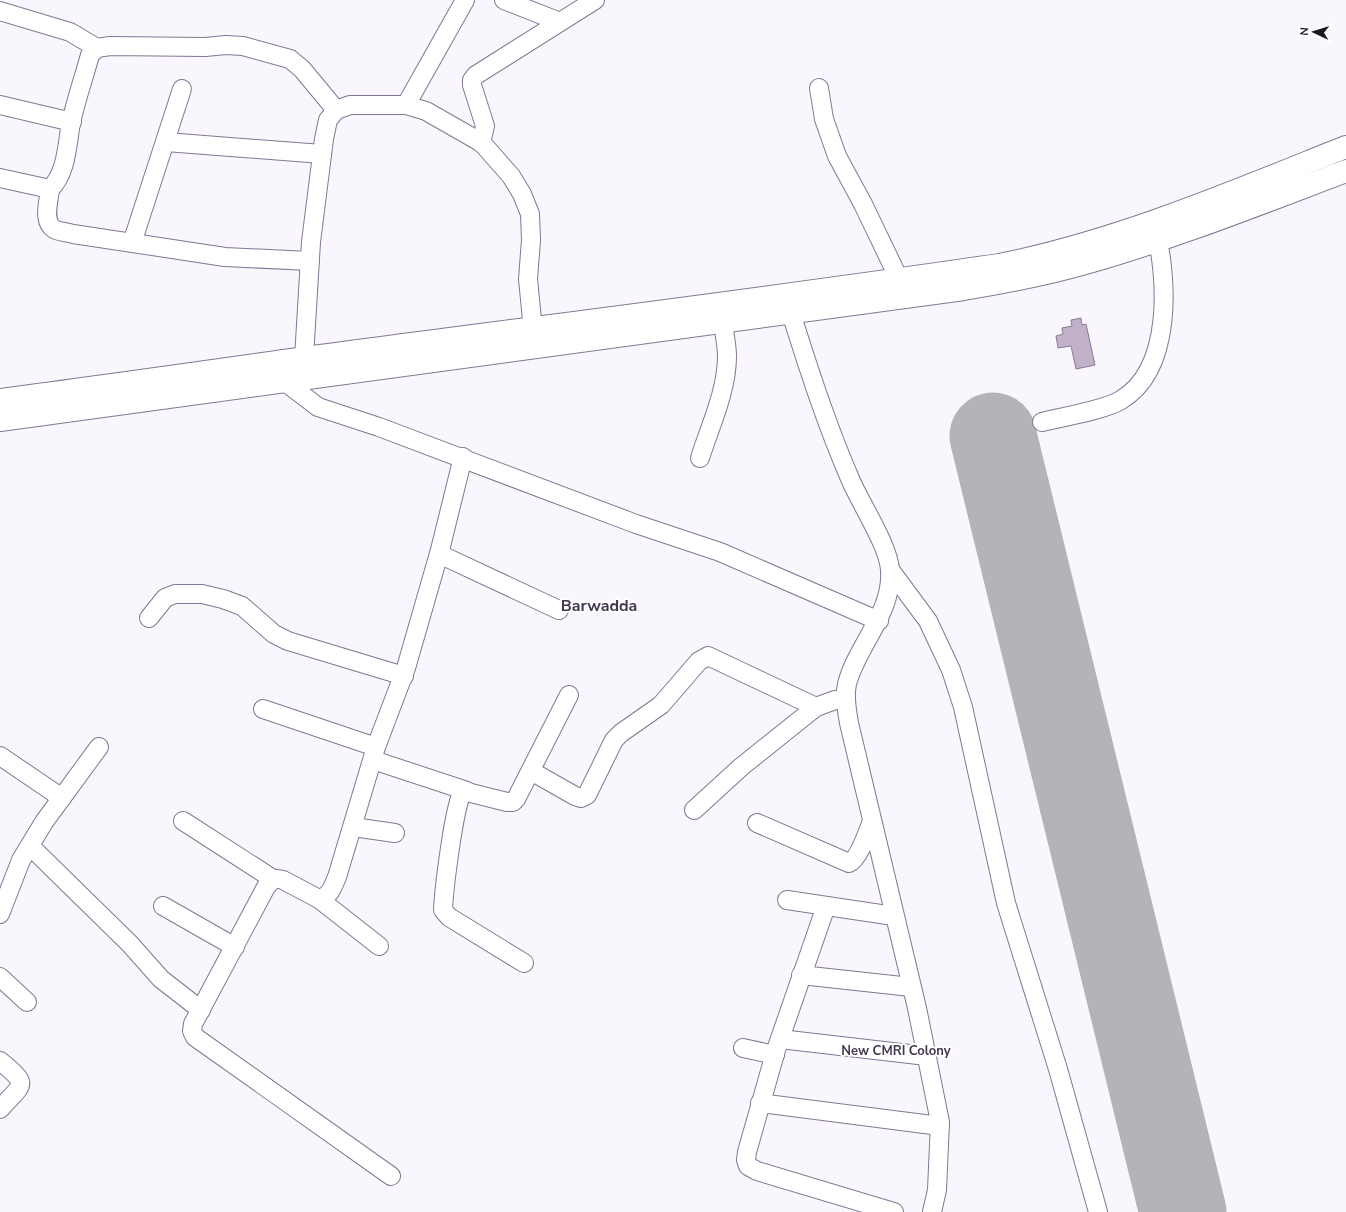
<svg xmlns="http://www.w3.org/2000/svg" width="1346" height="1212" font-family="'Nunito Sans',sans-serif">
  <rect width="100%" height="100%" fill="#f9f7fd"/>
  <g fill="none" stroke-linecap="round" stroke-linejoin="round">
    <polyline stroke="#b5b2ba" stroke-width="87" points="993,436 1183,1212"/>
  </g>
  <polygon fill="#c2b1cb" stroke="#8a7a93" points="1081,318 1082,325 1086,324 1095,365 1076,369 1071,346 1058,348 1056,336 1063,334 1062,328 1072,326 1071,320"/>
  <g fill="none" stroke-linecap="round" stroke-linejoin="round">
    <g stroke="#817792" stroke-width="20">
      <g id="minor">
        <polyline points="504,0 560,22"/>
        <polyline points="0,11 70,32 97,48"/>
        <polyline points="819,88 824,119 837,156 863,204 899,279 901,292"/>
        <polyline points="0,105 72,122"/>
        <polyline points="406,105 465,0"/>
        <polyline points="166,142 322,154"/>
        <polyline points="481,143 485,126 472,85 472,80 476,75 595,0"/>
        <path d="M 0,178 L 50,189 C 67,173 67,144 71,123 C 76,100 84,77 90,55 L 97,48 L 110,46 L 205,47 L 226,45 L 243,46 L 290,59 L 302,69 L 336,110"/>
        <path d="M 50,189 C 49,201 42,221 54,229 C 59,232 68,232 73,234 L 225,257 L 310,261"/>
        <polyline points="132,243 182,89"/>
        <path d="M 791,313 C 809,370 827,426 851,481 C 861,504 889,547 890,570 C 893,613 857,645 847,684 C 844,697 847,711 849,723 L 917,1008 L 940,1122 L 937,1190 L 932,1212"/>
        <polyline points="304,358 311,242 324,139 328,120 336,110 350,105 406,105 426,111 482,143 511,176 522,194 530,214 531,240 528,279 533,330"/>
        <polyline points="284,381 318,407 379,427 636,524 720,552 879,621"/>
        <path d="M 1042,422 C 1062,417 1105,410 1121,400 C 1173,369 1168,278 1155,228"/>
        <path d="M 700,458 C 710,426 727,391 727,356 C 727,345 724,333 723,322"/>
        <polyline points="439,554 559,610"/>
        <polyline points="891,571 928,621 951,670 963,707 1006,903 1058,1069 1098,1212"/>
        <polyline points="149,618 165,598 175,594 202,594 223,599 242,606 274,634 288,641 404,676"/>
        <polyline points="263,709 376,747"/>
        <polyline points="0,756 62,798"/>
        <polyline points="373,760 467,791"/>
        <polyline points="531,771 575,796 581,798 587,795 614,740 621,733 661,705 699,661 708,656 816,707"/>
        <polyline points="694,810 741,767 816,707 835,700 846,699"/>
        <polyline points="183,821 273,879"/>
        <path d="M 757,823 L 849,863 C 859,859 868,831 872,821"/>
        <polyline points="353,827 395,833"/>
        <polyline points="30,846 130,944 161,979 201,1010"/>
        <polyline points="319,899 379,946"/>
        <polyline points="787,900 894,916"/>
        <polyline points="163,906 235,947"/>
        <polyline points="826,906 776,1050 747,1152 746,1160 748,1166 757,1171 894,1212"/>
        <polyline points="0,914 21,860 44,822 99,747"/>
        <path d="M 524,963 L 449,917 L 443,910 C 444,889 454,805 463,791 L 507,802 L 513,802 L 516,799 L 569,695"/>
        <polyline points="801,975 911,987"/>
        <polyline points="0,977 27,1002"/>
        <polyline points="780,1039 927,1056"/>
        <polyline points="743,1048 775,1055"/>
        <path d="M 0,1061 C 30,1086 24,1082 0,1109"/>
        <polyline points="760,1103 940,1126"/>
        <path d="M 391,1176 L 195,1037 L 192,1031 L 193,1024 L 266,887 C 272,880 274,877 283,880 L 319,899 C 330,897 333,886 337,877 L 376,747 L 406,668 L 440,550 L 463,457"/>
      </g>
    </g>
    <g stroke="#817792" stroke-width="24">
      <g id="major">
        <path d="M 0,400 C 102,387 204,372 306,358 C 537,327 769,299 999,265 C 1119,241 1233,192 1346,147"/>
        <path d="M 0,420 L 964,289 C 1006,282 1048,274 1089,262 C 1176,237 1261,203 1346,171"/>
      </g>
    </g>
    <use href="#minor" stroke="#fff" stroke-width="18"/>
    <use href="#major" stroke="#fff" stroke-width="22"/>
  </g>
  <g text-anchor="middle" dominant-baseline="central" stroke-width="3.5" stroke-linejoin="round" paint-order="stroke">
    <g font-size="13" font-weight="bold" fill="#40364e" stroke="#fff">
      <text x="896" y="1051">New CMRI Colony</text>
    </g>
    <g font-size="16" font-weight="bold" fill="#40364e" stroke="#fff">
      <text x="599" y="606">Barwadda</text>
    </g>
  </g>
  <g transform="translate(1314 32) rotate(274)" stroke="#ffffff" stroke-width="3" paint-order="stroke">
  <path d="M0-3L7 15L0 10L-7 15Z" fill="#1c1822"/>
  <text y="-6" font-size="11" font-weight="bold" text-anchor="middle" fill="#1c1822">N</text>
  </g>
</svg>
